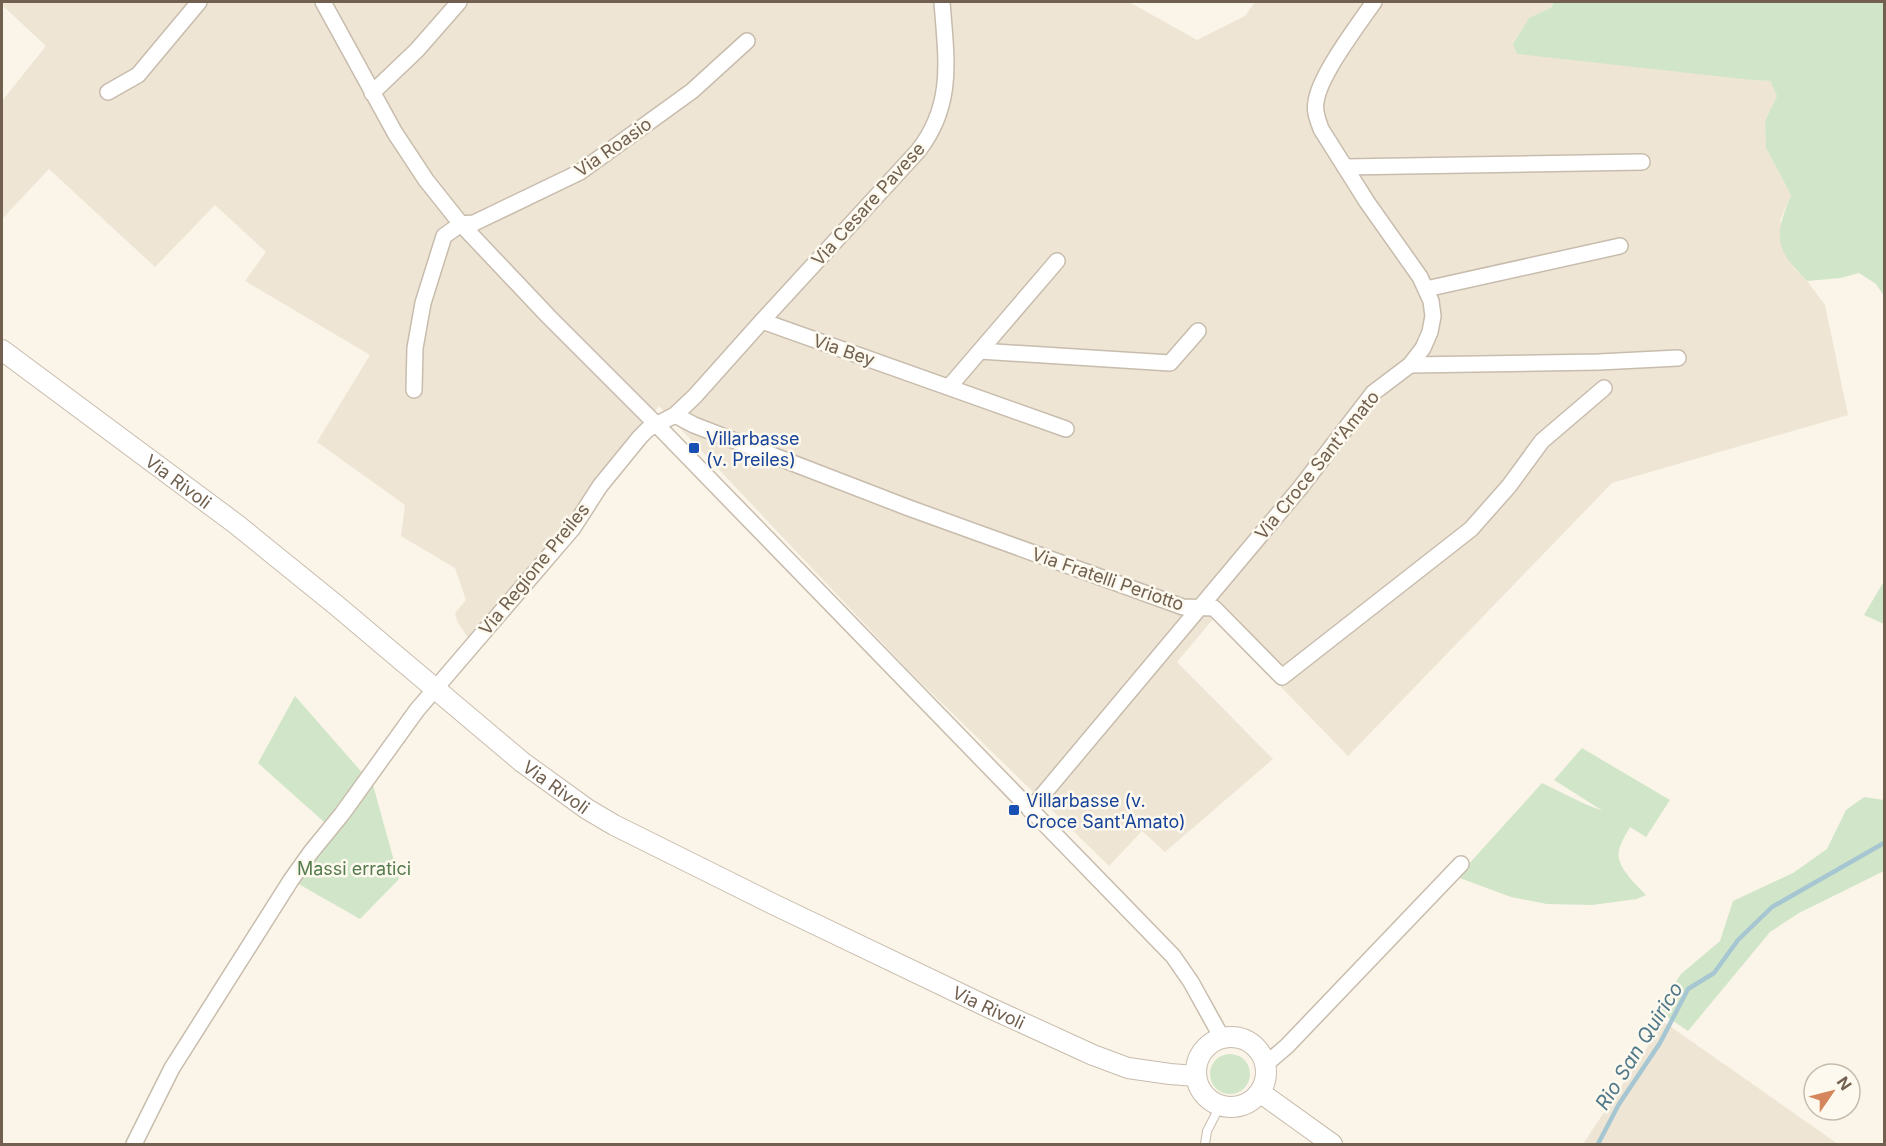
<svg xmlns="http://www.w3.org/2000/svg" width="1886" height="1146" font-family="Inter,sans-serif">
  <rect width="100%" height="100%" fill="#faf5e8"/>
  <g fill="#eee5d5">
    <polygon points="2,2 1129,2 1197,40 1245,16 1255,2 1553,2 1552,7 1529,18 1513,44 1752,80 1770,81 1777,96 1765,121 1766,148 1791,195 1780,220 1793,267 1807,281 1825,305 1848,415 1612,483 1348,756 1214,618 1177,662 1273,759 1165,852 1142,831 1109,866 908,670 659,406 497,608 469,639 458,623 455,613 466,600 455,568 401,536 405,505 317,442 370,355 245,281 266,252 215,205 155,267 49,169 2,219 2,101 46,46 2,5"/>
    <polygon points="1664,1022 1838,1144 1583,1144"/>
  </g>
  <g fill="#d1e6c8">
    <path d="M 1553,2 L 1884,2 L 1884,296 L 1876,284 L 1859,273 L 1841,278 L 1807,281 C 1774,248 1774,237 1791,195 L 1766,148 L 1765,121 L 1777,96 L 1770,81 L 1752,80 L 1517,54 L 1513,44 L 1529,18 L 1552,7 Z"/>
    <polygon points="1884,581 1884,624 1864,615"/>
    <polygon points="295,696 373,785 399,879 360,919 295,882 333,830 258,763"/>
    <path d="M 1582,748 L 1670,800 L 1646,837 L 1630,827 C 1626,834 1621,842 1619,850 C 1615,866 1636,884 1646,895 L 1637,899 L 1592,905 L 1547,904 L 1511,897 L 1457,877 L 1542,783 L 1585,804 L 1603,811 L 1554,780 Z"/>
    <polygon points="1864,797 1884,800 1884,871 1799,913 1770,932 1688,1031 1657,1010 1681,974 1720,941 1733,901 1793,873 1827,849 1846,810"/>
    <circle cx="1230" cy="1074" r="20"/>
  </g>
  <g fill="none" stroke-linecap="round" stroke-linejoin="round">
    <polyline stroke="#a6c6d2" stroke-width="4.5" points="1598,1144 1619,1104 1660,1043 1688,989 1714,973 1738,940 1772,907 1884,843"/>
    <g stroke="#c8bcad" stroke-width="10">
      <polyline id="service" points="1205,1144 1207,1131 1220,1106"/>
    </g>
    <g stroke="#c8bcad" stroke-width="18">
      <g id="minor">
        <polyline points="323,2 395,133 426,180 461,224 549,317 657,425 1173,956 1191,982 1222,1038"/>
        <polyline points="108,92 138,75 199,2"/>
        <polyline points="372,93 417,50 459,2"/>
        <polyline points="1345,167 1642,162"/>
        <polyline points="1426,289 1620,246"/>
        <path d="M 762,321 L 918,151 C 955,104 946,57 942,2"/>
        <polyline points="980,351 1170,363 1198,331"/>
        <polyline points="1410,365 1599,362 1678,358"/>
        <polyline points="949,387 1057,261"/>
        <polyline points="414,390 415,348 423,303 444,236 461,224 474,223 580,172 692,91 747,41"/>
        <polyline points="675,415 694,425 909,508 1183,607 1214,608 1282,677 1471,529 1509,486 1542,441 1604,388"/>
        <path d="M 1030,810 L 1300,488 L 1373,393 L 1410,365 L 1423,348 L 1430,332 L 1433,316 L 1431,301 L 1420,277 L 1367,202 L 1321,129 C 1318,120 1314,112 1316,102 C 1319,76 1358,25 1374,2"/>
        <polyline points="1266,1064 1287,1046 1461,864"/>
        <polyline points="134,1144 172,1068 291,880 311,852 342,814 417,710 573,528 600,486 640,437 648,429 675,415 695,396 762,321 1066,429"/>
      </g>
    </g>
    <g stroke="#c8bcad" stroke-width="22">
      <g id="tertiary">
        <path id="s1" d="M 2,350 L 236,524 L 336,605 L 522,762 L 587,809 L 614,825 L 775,905 L 988,1007 L 1093,1055 L 1128,1068 L 1170,1074 L 1196,1076"/>
        <circle cx="1231" cy="1072" r="35"/>
        <polyline points="1261,1093 1332,1144"/>
      </g>
    </g>
    <use href="#service" stroke="#fff" stroke-width="8"/>
    <use href="#minor" stroke="#fff" stroke-width="15"/>
    <use href="#tertiary" stroke="#fff" stroke-width="20"/>
  </g>
  <g fill="#1a4fb4" stroke="#fdf9ee" stroke-width="2">
    <rect x="688" y="442" width="12" height="12" rx="3"/>
    <rect x="1008" y="804" width="12" height="12" rx="3"/>
  </g>
  <g text-anchor="middle" dominant-baseline="central" stroke-width="5" stroke-linejoin="round" paint-order="stroke">
    <g font-size="18" fill="#71604f" stroke="#fdf9ee">
      <text transform="translate(613 147) rotate(-35)">Via Roasio</text>
      <text transform="translate(868 204) rotate(-48)">Via Cesare Pavese</text>
      <text transform="translate(844 350) rotate(19)">Via Bey</text>
      <text transform="translate(1317 465) rotate(-51)">Via Croce Sant'Amato</text>
      <text stroke="none"><textPath href="#s1" startOffset="220">Via Rivoli</textPath></text>
      <text transform="translate(534 569) rotate(-51)">Via Regione Preiles</text>
      <text transform="translate(1108 579) rotate(19)">Via Fratelli Periotto</text>
      <text stroke="none"><textPath href="#s1" startOffset="706">Via Rivoli</textPath></text>
      <text stroke="none"><textPath href="#s1" startOffset="1192">Via Rivoli</textPath></text>
    </g>
    <g font-size="18" fill="#164399" stroke="#fdf9ee" text-anchor="start">
      <text x="706" y="438">Villarbasse<tspan x="706" dy="21">(v. Preiles)</tspan></text>
      <text x="1026" y="800">Villarbasse (v.<tspan x="1026" dy="21">Croce Sant'Amato)</tspan></text>
    </g>
    <g font-size="18" fill="#547b4c" stroke="#fdf9ee">
      <text x="354" y="868">Massi erratici</text>
    </g>
    <g font-size="20" font-style="italic" fill="#4f7889" stroke="#fdf9ee">
      <text transform="translate(1639 1046) rotate(-58)">Rio San Quirico</text>
    </g>
  </g>
  <rect width="1886" height="1146" fill="none" stroke="#71604f" stroke-width="6"/>
  <g transform="translate(1832 1092) rotate(55)"><circle r="28" fill="#fdf9ee" stroke="#c5bcae" stroke-width="1.5"/>
  <path d="M0-4.5L10 22L0 15L-10 22Z" fill="#d6865c"/>
  <text y="-9" font-size="16" font-weight="bold" text-anchor="middle" fill="#71604f">N</text>
  </g>
</svg>
